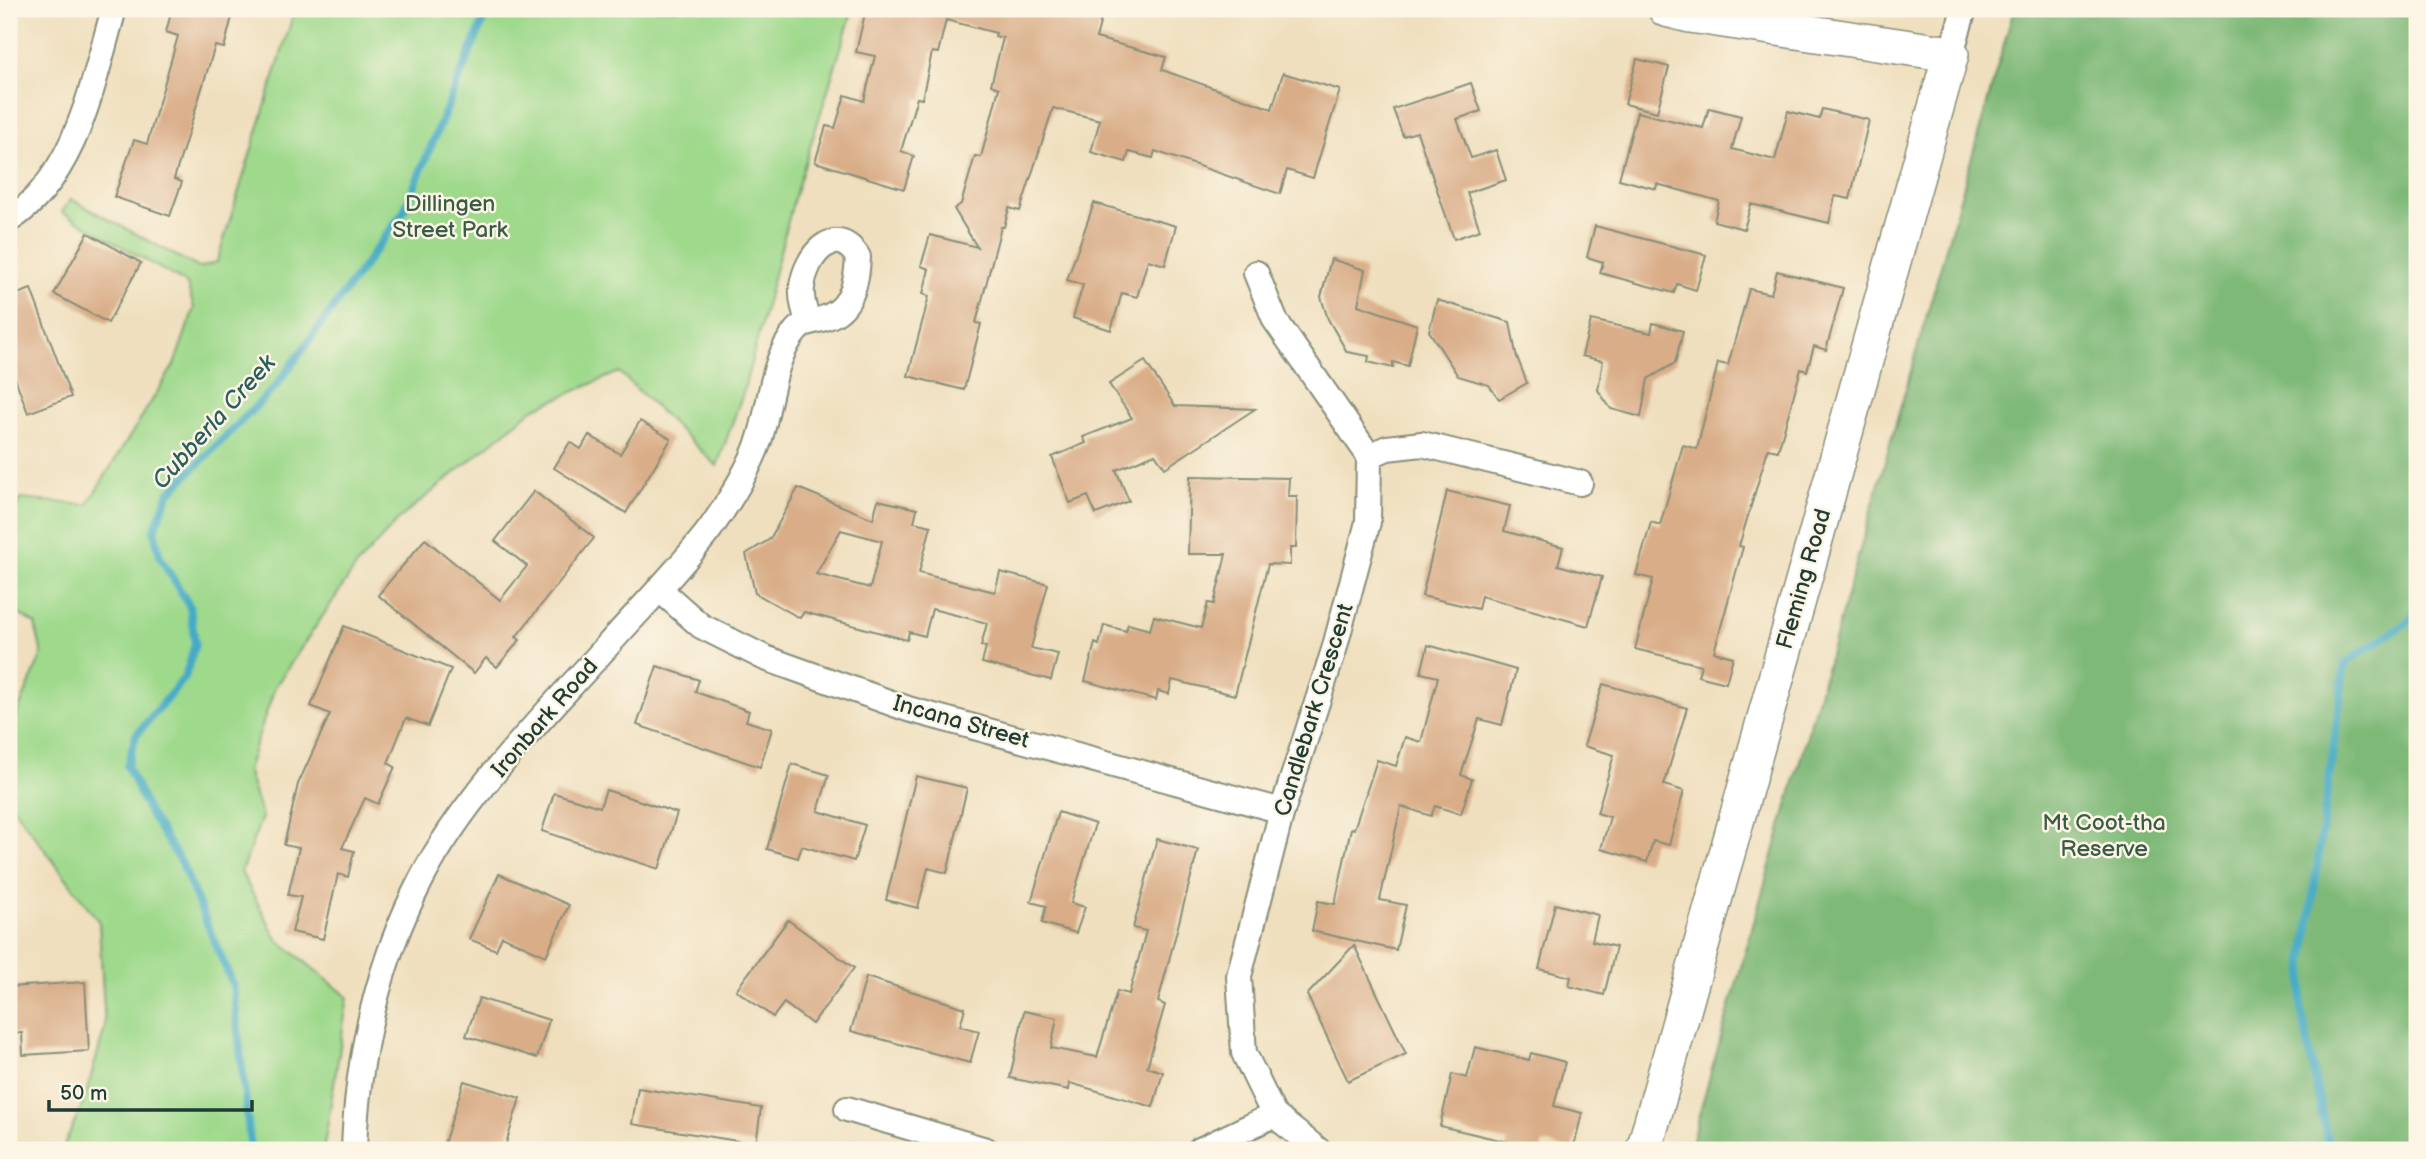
<svg xmlns="http://www.w3.org/2000/svg" width="2426" height="1159" font-family="'Balsamiq Sans',sans-serif">
  <rect width="100%" height="100%" fill="#fcf5e5"/>
  <filter id="ink" filterUnits="userSpaceOnUse"><feTurbulence type="fractalNoise" baseFrequency=".0143" numOctaves="2"/><feDisplacementMap in="SourceGraphic" scale="14" xChannelSelector="R" yChannelSelector="G"/><feConvolveMatrix kernelMatrix="1 2 1 2 8 2 1 2 1" color-interpolation-filters="sRGB"/></filter>
  <filter id="wash" filterUnits="userSpaceOnUse"><feTurbulence type="fractalNoise" baseFrequency=".00686" numOctaves="4" result="noise"/><feDisplacementMap in="SourceGraphic" scale="28" xChannelSelector="R" yChannelSelector="G"/><feGaussianBlur stdDeviation="1.57" result="paint"/><feColorMatrix in="noise" values="0 0 0 0 0 0 0 0 0 0 0 0 0 0 0 0 0 1.4 0 .05"/><feComposite in="paint" operator="in"/></filter>
  <g filter="url(#wash)">
    <rect width="100%" height="100%" fill="#efdfbe"/>
    <polygon fill="#9fd98c" stroke="#5f8b60" stroke-width="2" points="295,9 853,9 793,202 744,390 717,466 619,372 533,409 400,518 357,565 275,687 247,770 262,817 241,872 277,939 348,997 324,1146 318,1150 62,1150 84,1101 105,1028 99,922 9,802 9,732 42,654 35,624 9,608 9,534 20,499 87,505 174,365 194,308 187,284 62,212 71,199 199,268 217,262"/>
    <polygon fill="#7fb978" stroke="#4f7b56" stroke-width="2" points="2014,9 2417,9 2417,1150 1689,1150"/>
    <g fill="none" stroke-linecap="round" stroke-linejoin="round">
      <g stroke="#45abc4" stroke-width="8">
        <polyline points="251,1150 233,985 181,862 149,813 127,766 136,735 185,677 195,644 190,607 160,557 154,530 169,493 276,386 404,211 488,9"/>
        <polyline points="2329,1150 2301,1008 2304,961 2345,663 2411,620 2417,607"/>
      </g>
    </g>
    <g id="blocks">
      <g fill="#d9ad88" fill-rule="evenodd">
        <polygon points="172,9 234,9 224,48 215,46 174,179 182,182 170,216 114,197 134,140 147,144 178,36 166,32"/>
        <polygon points="866,9 1090,9 1103,12 1096,38 1166,57 1162,70 1272,109 1283,73 1340,90 1313,178 1287,170 1280,194 1155,151 1153,158 1129,152 1126,162 1091,152 1100,120 1053,108 1020,211 1009,208 1004,227 1001,227 976,323 981,324 964,390 908,376 929,296 923,294 929,269 921,266 930,235 977,247 954,209 961,204 975,156 981,157 999,88 991,85 1003,38 995,36 996,33 946,20 938,53 932,52 922,99 917,98 901,151 914,156 904,189 815,162 826,126 835,128 845,95 864,101 875,56 856,52"/>
        <polygon points="1637,59 1669,67 1657,112 1625,104"/>
        <polygon points="1471,83 1481,111 1457,119 1471,158 1496,150 1506,180 1467,193 1480,230 1454,239 1417,132 1403,136 1393,109"/>
        <polygon points="1709,108 1741,116 1732,149 1775,160 1788,111 1819,119 1822,109 1869,120 1850,199 1835,196 1829,223 1751,204 1744,229 1714,221 1719,201 1657,184 1656,189 1619,179 1637,112 1703,128"/>
        <polygon points="1094,203 1176,226 1165,265 1148,260 1137,297 1122,293 1111,330 1073,318 1083,285 1067,280"/>
        <polygon points="1595,226 1706,255 1696,290 1677,284 1674,293 1600,273 1603,262 1587,257"/>
        <polygon points="88,233 141,263 108,323 54,294"/>
        <polygon points="1331,259 1365,270 1358,305 1417,325 1408,366 1393,362 1393,368 1368,362 1369,356 1347,352 1328,319 1321,297"/>
        <polygon points="1777,271 1843,288 1826,350 1814,346 1807,371 1801,369 1778,451 1768,449 1739,546 1743,547 1714,652 1733,657 1726,683 1698,676 1701,665 1635,649 1653,579 1636,575 1651,522 1660,525 1683,445 1697,449 1718,363 1728,365 1749,289 1771,294"/>
        <polygon points="31,289 71,397 28,413 9,362 9,297"/>
        <polygon points="1437,300 1510,322 1516,354 1527,383 1499,399 1489,385 1458,376 1429,331"/>
        <polygon points="1591,320 1651,333 1653,323 1683,331 1675,363 1648,379 1641,417 1611,409 1598,390 1603,361 1582,356"/>
        <polygon points="1145,361 1175,406 1255,409 1165,468 1155,454 1116,470 1129,501 1096,514 1088,496 1070,503 1052,457 1086,443 1083,437 1132,418 1109,384"/>
        <polygon points="640,421 671,439 626,513 554,468 570,442 581,449 589,435 620,454"/>
        <polygon points="1190,476 1289,478 1288,496 1297,496 1296,548 1290,548 1290,565 1268,564 1235,695 1172,680 1169,694 1158,691 1156,700 1085,681 1095,643 1099,645 1104,625 1126,631 1128,624 1150,630 1154,616 1201,628 1208,603 1214,604 1226,554 1188,554"/>
        <path d="M 798,488 L 873,519 L 878,500 L 917,509 L 914,522 L 931,526 L 919,573 L 995,592 L 1000,572 L 1048,584 L 1031,648 L 1058,654 L 1051,680 L 982,663 L 986,647 L 981,646 L 987,623 L 932,609 L 925,636 L 909,632 L 907,640 L 804,612 L 800,618 L 755,593 L 746,554 L 770,539 ZM 841,530 L 882,541 L 870,588 L 816,574 Z"/>
        <polygon points="534,491 594,538 516,637 520,640 497,667 486,658 474,673 378,595 425,539 500,600 527,566 495,541"/>
        <polygon points="1447,491 1510,506 1504,531 1563,547 1558,565 1602,577 1588,626 1481,596 1478,609 1422,596"/>
        <polygon points="344,626 451,669 428,726 406,718 388,763 395,767 378,804 365,798 342,848 354,851 348,877 338,874 323,939 292,932 301,897 288,895 299,848 284,845 298,784 330,714 311,706"/>
        <polygon points="1428,645 1516,670 1502,725 1479,719 1461,775 1472,779 1461,814 1435,806 1431,816 1401,806 1380,900 1406,905 1396,950 1312,931 1318,901 1335,904 1351,828 1354,829 1377,760 1396,766 1405,737 1421,742 1438,677 1421,673"/>
        <polygon points="657,666 699,680 695,692 749,711 746,721 772,729 760,767 637,725"/>
        <polygon points="1603,684 1687,708 1664,785 1684,791 1669,845 1653,841 1647,862 1601,849 1610,817 1597,813 1614,755 1584,746"/>
        <polygon points="792,764 829,775 818,811 865,825 854,861 802,846 798,858 767,849"/>
        <polygon points="916,776 967,788 947,873 928,868 918,908 886,900"/>
        <polygon points="606,790 677,813 659,869 542,831 554,793 600,807"/>
        <polygon points="1058,812 1095,824 1071,903 1085,907 1076,933 1042,923 1046,906 1031,902"/>
        <polygon points="1157,839 1198,850 1158,1002 1165,1005 1147,1067 1163,1072 1153,1107 1070,1083 1069,1090 1010,1078 1024,1011 1057,1018 1051,1048 1097,1057 1117,991 1129,994 1146,931 1133,928"/>
        <polygon points="499,874 569,905 546,956 502,936 496,950 469,939"/>
        <polygon points="1555,904 1598,915 1592,941 1616,947 1604,995 1569,986 1571,977 1539,969"/>
        <polygon points="788,920 854,968 812,1024 784,1003 773,1017 736,990"/>
        <polygon points="1354,945 1406,1054 1348,1081 1307,995"/>
        <polygon points="866,977 965,1008 960,1026 979,1031 970,1063 851,1031"/>
        <polygon points="85,982 89,1051 23,1055 22,1033 10,1034 9,987"/>
        <polygon points="479,998 549,1020 537,1058 466,1036"/>
        <polygon points="1475,1047 1529,1060 1531,1053 1565,1062 1554,1106 1582,1113 1573,1150 1543,1143 1541,1150 1505,1150 1508,1142 1440,1126 1452,1074 1467,1078"/>
        <polygon points="464,1081 520,1098 504,1150 442,1150"/>
        <polygon points="638,1088 761,1108 756,1144 632,1124"/>
      </g>
    </g>
  </g>
  <g filter="url(#ink)">
    <use href="#blocks" fill-opacity="0" stroke="#878e79" stroke-width="2"/>
    <g fill="none" stroke-linecap="round" stroke-linejoin="round">
      <g stroke="#878e79" stroke-width="28">
        <g id="street">
          <polyline points="1951,54 1964,9"/>
          <path d="M 9,220 C 77,177 93,81 114,9"/>
          <polyline points="1256,273 1275,320 1369,456"/>
          <polyline points="659,589 701,626 765,658 908,709 1282,811"/>
          <polyline points="847,1109 986,1150"/>
          <path d="M 354,1150 C 357,1057 378,962 422,878 C 466,793 544,717 608,645 C 642,607 679,570 710,529 C 729,502 748,472 759,441 C 770,408 771,368 790,339 C 803,318 812,324 830,316 C 853,306 857,279 858,257 C 834,220 805,258 802,287 C 801,299 804,310 808,320"/>
          <polyline points="1200,1150 1274,1115"/>
          <polyline points="1318,1150 1274,1115 1244,1053 1239,976 1282,811 1334,650 1368,522 1369,456 1387,448 1422,444 1580,483"/>
        </g>
      </g>
      <g stroke="#878e79" stroke-width="38">
        <polyline id="secondary" points="1644,1150 1951,54 1690,15 1666,9"/>
      </g>
      <use href="#street" stroke="#fff" stroke-width="24"/>
      <use href="#secondary" stroke="#fff" stroke-width="35"/>
    </g>
  </g>
  <g text-anchor="middle" dominant-baseline="central" stroke-width="5" stroke-linejoin="round" paint-order="stroke">
    <g font-size="23" fill="#395c46" stroke="#fcf5e5">
      <text x="450" y="204">Dillingen<tspan x="450" dy="26">Street Park</tspan></text>
      <text x="2104" y="823">Mt Coot-tha<tspan x="2104" dy="26">Reserve</tspan></text>
    </g>
    <g font-size="23" fill="#1f3d34" stroke="#fcf5e5">
      <text transform="translate(1804 579) rotate(-74)">Fleming Road</text>
      <text transform="translate(1314 710) rotate(-73)">Candlebark Crescent</text>
      <text transform="translate(545 718) rotate(-49)">Ironbark Road</text>
      <text transform="translate(961 722) rotate(16)">Incana Street</text>
    </g>
    <g font-size="24" font-style="italic" fill="#2a5e5f" stroke="#fcf5e5">
      <text transform="translate(214 422) rotate(-48)">Cubberla Creek</text>
    </g>
  </g>
  <rect width="2426" height="1159" fill="none" stroke="#fcf5e5" stroke-width="35"/>
  <path d="M49 1100v10h203v-10" fill="none" stroke="#1f3d34" stroke-width="3.5"/>
  <text x="60" y="1100" font-size="21" fill="#1f3d34" stroke="#fcf5e5" stroke-width="5" paint-order="stroke">50 m</text>
</svg>
